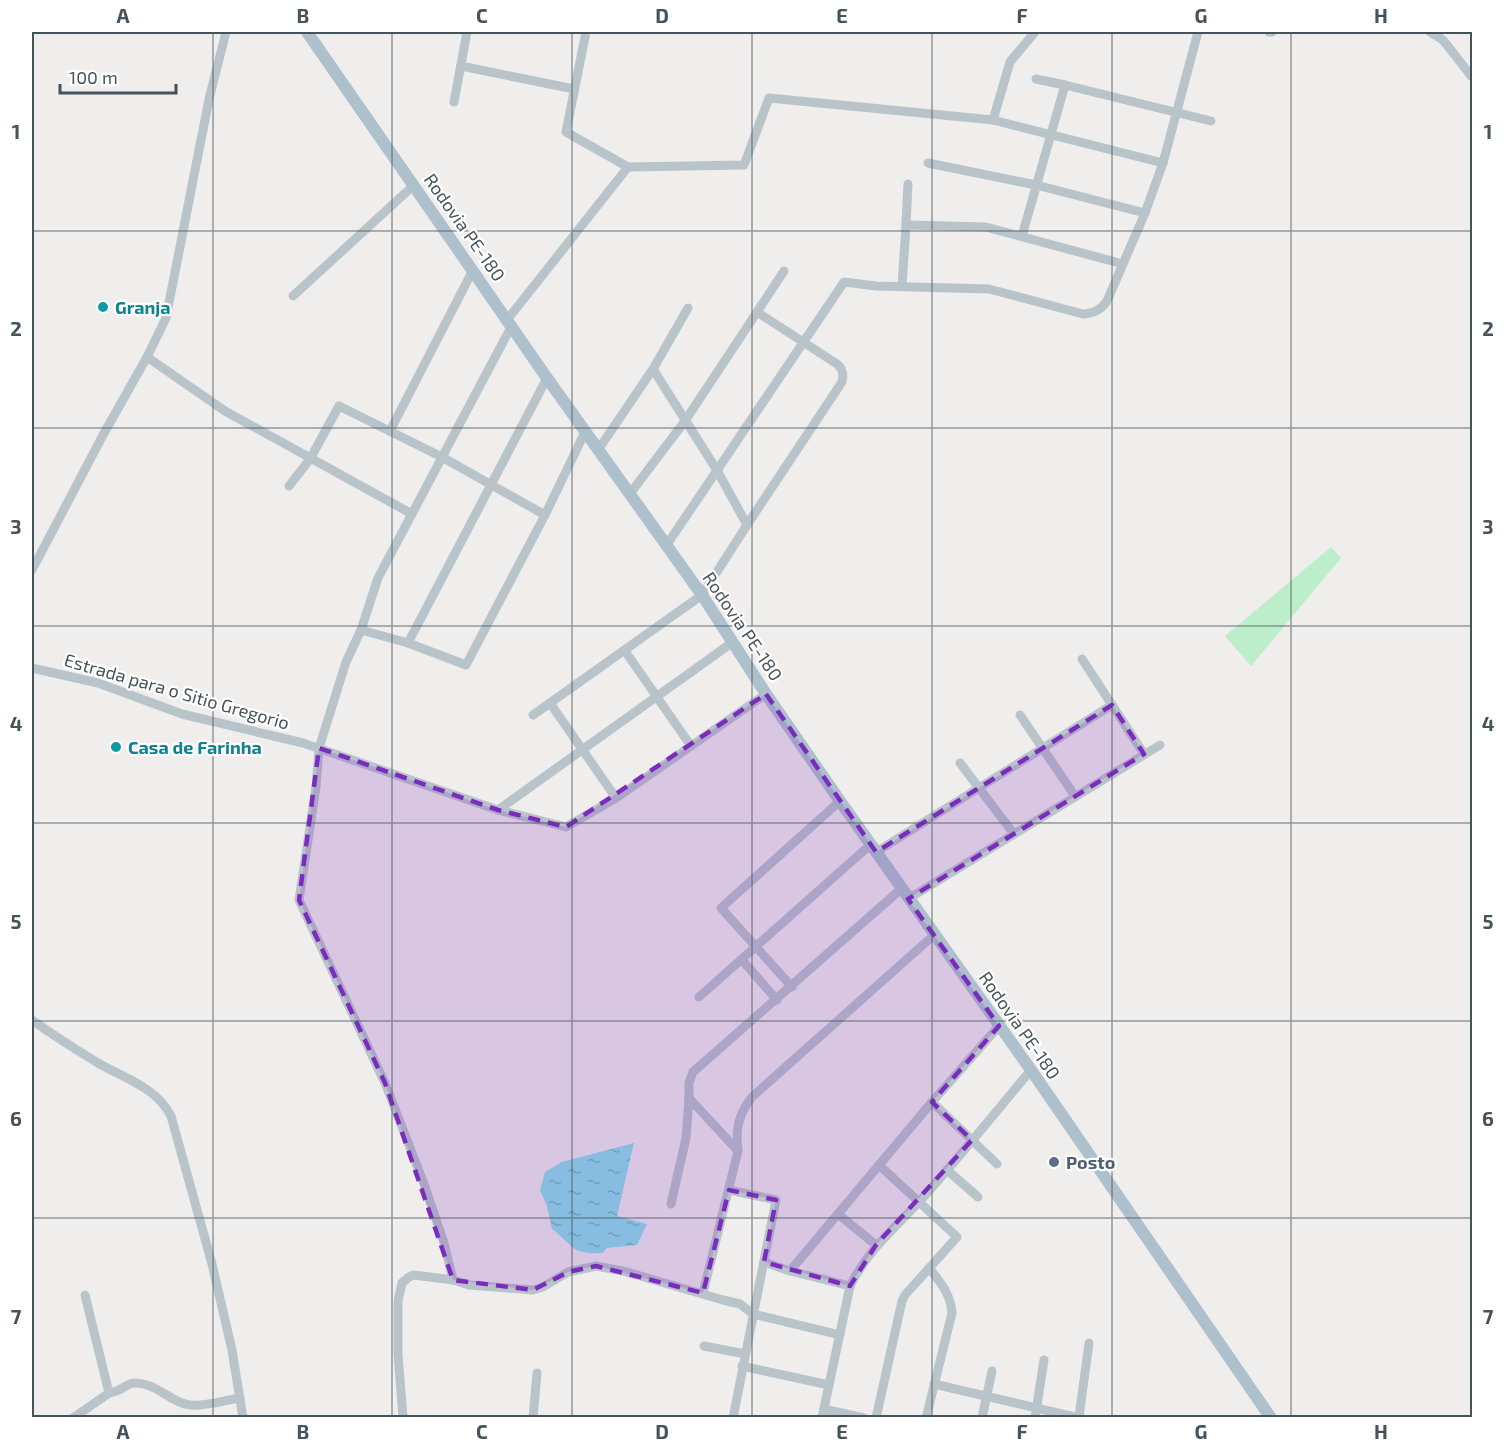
<svg xmlns="http://www.w3.org/2000/svg" width="1504" height="1449" font-family="'Exo 2',sans-serif">
  <defs>
    <pattern id="water-ripples" width="26" height="14" patternUnits="userSpaceOnUse" patternTransform="scale(1.5)"><rect width="26" height="14" fill="#89e1ea"/><path d="M2 4q2-2 4 0t4 0M15 11q2-2 4 0t4 0" fill="none" stroke="#72b9c1"/></pattern>
  </defs>
  <rect width="100%" height="100%" fill="#f0eded"/>
  <polygon fill="#bbeec9" points="1331,547 1341,558 1251,666 1225,636"/>
  <path fill="url(#water-ripples)" d="M 634,1143 L 617,1216 L 647,1224 L 637,1245 L 607,1248 L 602,1253 C 572,1255 574,1246 552,1229 L 547,1206 L 540,1190 L 545,1172 L 562,1162 Z"/>
  <g fill="none" stroke-linecap="round" stroke-linejoin="round">
    <g stroke="#b9c4ca" stroke-width="9">
      <polyline points="586,32 566,132 628,167 744,165 769,98 993,120 1163,163"/>
      <polyline points="1269,32 1272,32"/>
      <polyline points="1430,32 1443,40 1472,77"/>
      <polyline points="461,66 574,89"/>
      <polyline points="1036,79 1065,85"/>
      <polyline points="454,102 467,32"/>
      <polyline points="993,120 1010,62 1035,32"/>
      <polyline points="928,163 1036,185 1145,213"/>
      <polyline points="906,225 908,184"/>
      <polyline points="1022,236 1065,85 1211,121"/>
      <polyline points="902,286 906,225 986,227 1123,264"/>
      <polyline points="293,296 414,185"/>
      <polyline points="507,320 628,167"/>
      <polyline points="147,357 225,411 412,514"/>
      <polyline points="390,431 473,270"/>
      <polyline points="598,450 653,369 688,308"/>
      <polyline points="289,486 310,459 339,406 442,457 545,515"/>
      <polyline points="629,495 685,421 784,271"/>
      <path d="M 747,525 L 842,382 C 844,374 843,369 837,364 L 757,312"/>
      <path d="M 666,546 L 844,282 L 876,286 L 989,289 L 1083,314 C 1094,313 1101,310 1107,301 L 1145,213 L 1163,163 L 1198,32"/>
      <polyline points="32,570 103,435 147,357 166,318 209,99 226,32"/>
      <polyline points="361,630 378,578 511,327"/>
      <polyline points="408,643 547,378"/>
      <polyline points="625,651 691,746"/>
      <polyline points="1082,659 1144,754"/>
      <polyline points="32,668 98,683 182,714 303,743 498,810 566,827 616,798"/>
      <polyline points="550,703 616,798 766,694"/>
      <polyline points="533,715 702,595 747,525 718,472 653,369"/>
      <polyline points="1020,715 1075,796"/>
      <polyline points="960,763 1014,834"/>
      <polyline points="498,810 733,642"/>
      <polyline points="876,852 1112,705"/>
      <polyline points="908,899 1160,745"/>
      <polyline points="742,960 777,1000"/>
      <polyline points="792,987 721,908 840,801"/>
      <polyline points="699,997 870,845"/>
      <path d="M 32,1020 C 53,1035 75,1049 98,1063 C 124,1078 156,1087 171,1116 L 212,1264 L 232,1350 L 243,1418"/>
      <polyline points="932,1102 997,1164"/>
      <path d="M 738,1150 C 735,1128 739,1114 752,1097 L 934,935"/>
      <polyline points="947,1170 978,1197"/>
      <polyline points="729,1190 776,1200 733,1418"/>
      <polyline points="671,1204 686,1138 689,1098"/>
      <polyline points="838,1214 876,1245"/>
      <polyline points="764,1262 790,1271 850,1286"/>
      <polyline points="790,1271 932,1102 999,1026"/>
      <polyline points="453,1280 444,1243 424,1184 385,1083 299,900 316,787 319,748 346,662 361,630 408,643 466,665 545,515 585,432"/>
      <polyline points="703,1293 738,1151 689,1098 689,1083 693,1072 901,889"/>
      <polyline points="704,1346 745,1354"/>
      <polyline points="742,1366 829,1385"/>
      <polyline points="934,1384 1079,1418"/>
      <path d="M 109,1393 C 121,1392 125,1384 134,1383 C 157,1382 170,1403 190,1405 C 203,1407 226,1400 240,1398"/>
      <polyline points="824,1409 864,1418"/>
      <polyline points="1079,1417 1089,1343"/>
      <polyline points="73,1418 109,1393 85,1295"/>
      <polyline points="403,1418 398,1354 398,1301 402,1283 409,1277 414,1275 453,1280 469,1285 533,1290 543,1287 568,1272 596,1266 623,1271 723,1300 740,1304 753,1314 840,1335"/>
      <polyline points="533,1418 537,1373"/>
      <path d="M 822,1418 L 850,1286 C 868,1250 893,1230 920,1201 C 958,1159 994,1114 1031,1070"/>
      <polyline points="876,1418 902,1301 905,1295 957,1237 879,1165"/>
      <path d="M 926,1418 L 952,1313 C 951,1295 941,1283 930,1269"/>
      <polyline points="982,1418 992,1371"/>
      <polyline points="1035,1418 1044,1360"/>
    </g>
    <polyline stroke="#adc0cc" stroke-width="12" points="307,32 547,378 702,595 766,694 840,801 1031,1070 1271,1418"/>
  </g>
  <path fill="#7b2cbf" fill-opacity="0.2" stroke="#7b2cbf" stroke-width="4.5" stroke-dasharray="12 8" stroke-linejoin="round" d="M 766,694 L 876,852 L 1112,705 L 1144,754 L 908,899 L 999,1026 L 932,1102 L 972,1140 L 876,1245 L 850,1286 L 764,1262 L 776,1200 L 729,1190 L 703,1293 L 596,1266 L 568,1272 L 533,1290 L 453,1280 L 385,1083 L 299,900 L 319,748 L 498,810 L 566,827 Z"/>
  <path fill="none" stroke="#46535a" stroke-width="1.5" stroke-opacity="0.55" d="M 213,32 L 213,1418M 392,32 L 392,1418M 572,32 L 572,1418M 752,32 L 752,1418M 932,32 L 932,1418M 1112,32 L 1112,1418M 1291,32 L 1291,1418M 32,231 L 1472,231M 32,428 L 1472,428M 32,626 L 1472,626M 32,823 L 1472,823M 32,1021 L 1472,1021M 32,1218 L 1472,1218"/>
  <g fill="#0f9aa8" stroke="#fff" stroke-width="2">
    <circle cx="103" cy="307" r="6"/>
    <circle cx="116" cy="747" r="6"/>
  </g>
  <circle fill="#5c6f8a" stroke="#fff" stroke-width="2" cx="1054" cy="1162" r="6"/>
  <g text-anchor="middle" dominant-baseline="central" stroke-width="4.5" stroke-linejoin="round" paint-order="stroke">
    <g font-size="18" fill="#46535a" stroke="#fff">
      <text transform="translate(465 227) rotate(55)">Rodovia PE-180</text>
      <text transform="translate(743 626) rotate(56)">Rodovia PE-180</text>
      <text transform="translate(177 691) rotate(16)">Estrada para o Sitio Gregorio</text>
      <text transform="translate(1020 1025) rotate(55)">Rodovia PE-180</text>
    </g>
    <g font-size="18" font-weight="bold" fill="#0d838f" stroke="#fff" text-anchor="start">
      <text x="115" y="307">Granja</text>
      <text x="128" y="747">Casa de Farinha</text>
    </g>
    <g font-size="18" font-weight="bold" fill="#4e5e75" stroke="#fff" text-anchor="start">
      <text x="1066" y="1162">Posto</text>
    </g>
  </g>
  <rect width="1504" height="1449" fill="none" stroke="#ffffff" stroke-width="66"/>
  <path d="M60 84v9h116v-9" fill="none" stroke="#46535a" stroke-width="3"/>
  <text x="69" y="84" font-size="18" fill="#46535a" stroke="#ffffff" stroke-width="4.5" paint-order="stroke">100 m</text>
  <rect x="33" y="33" width="1438" height="1383" fill="none" stroke="#46535a" stroke-width="2"/>
  <g font-size="20" text-anchor="middle" font-weight="bold" fill="#46535a">
    <text x="123" y="23">A</text>
    <text x="303" y="23">B</text>
    <text x="482" y="23">C</text>
    <text x="662" y="23">D</text>
    <text x="842" y="23">E</text>
    <text x="1022" y="23">F</text>
    <text x="1201" y="23">G</text>
    <text x="1381" y="23">H</text>
    <text x="16" y="139">1</text>
    <text x="1488" y="139">1</text>
    <text x="16" y="336">2</text>
    <text x="1488" y="336">2</text>
    <text x="16" y="534">3</text>
    <text x="1488" y="534">3</text>
    <text x="16" y="731">4</text>
    <text x="1488" y="731">4</text>
    <text x="16" y="929">5</text>
    <text x="1488" y="929">5</text>
    <text x="16" y="1126">6</text>
    <text x="1488" y="1126">6</text>
    <text x="16" y="1324">7</text>
    <text x="1488" y="1324">7</text>
    <text x="123" y="1439">A</text>
    <text x="303" y="1439">B</text>
    <text x="482" y="1439">C</text>
    <text x="662" y="1439">D</text>
    <text x="842" y="1439">E</text>
    <text x="1022" y="1439">F</text>
    <text x="1201" y="1439">G</text>
    <text x="1381" y="1439">H</text>
  </g>
</svg>
